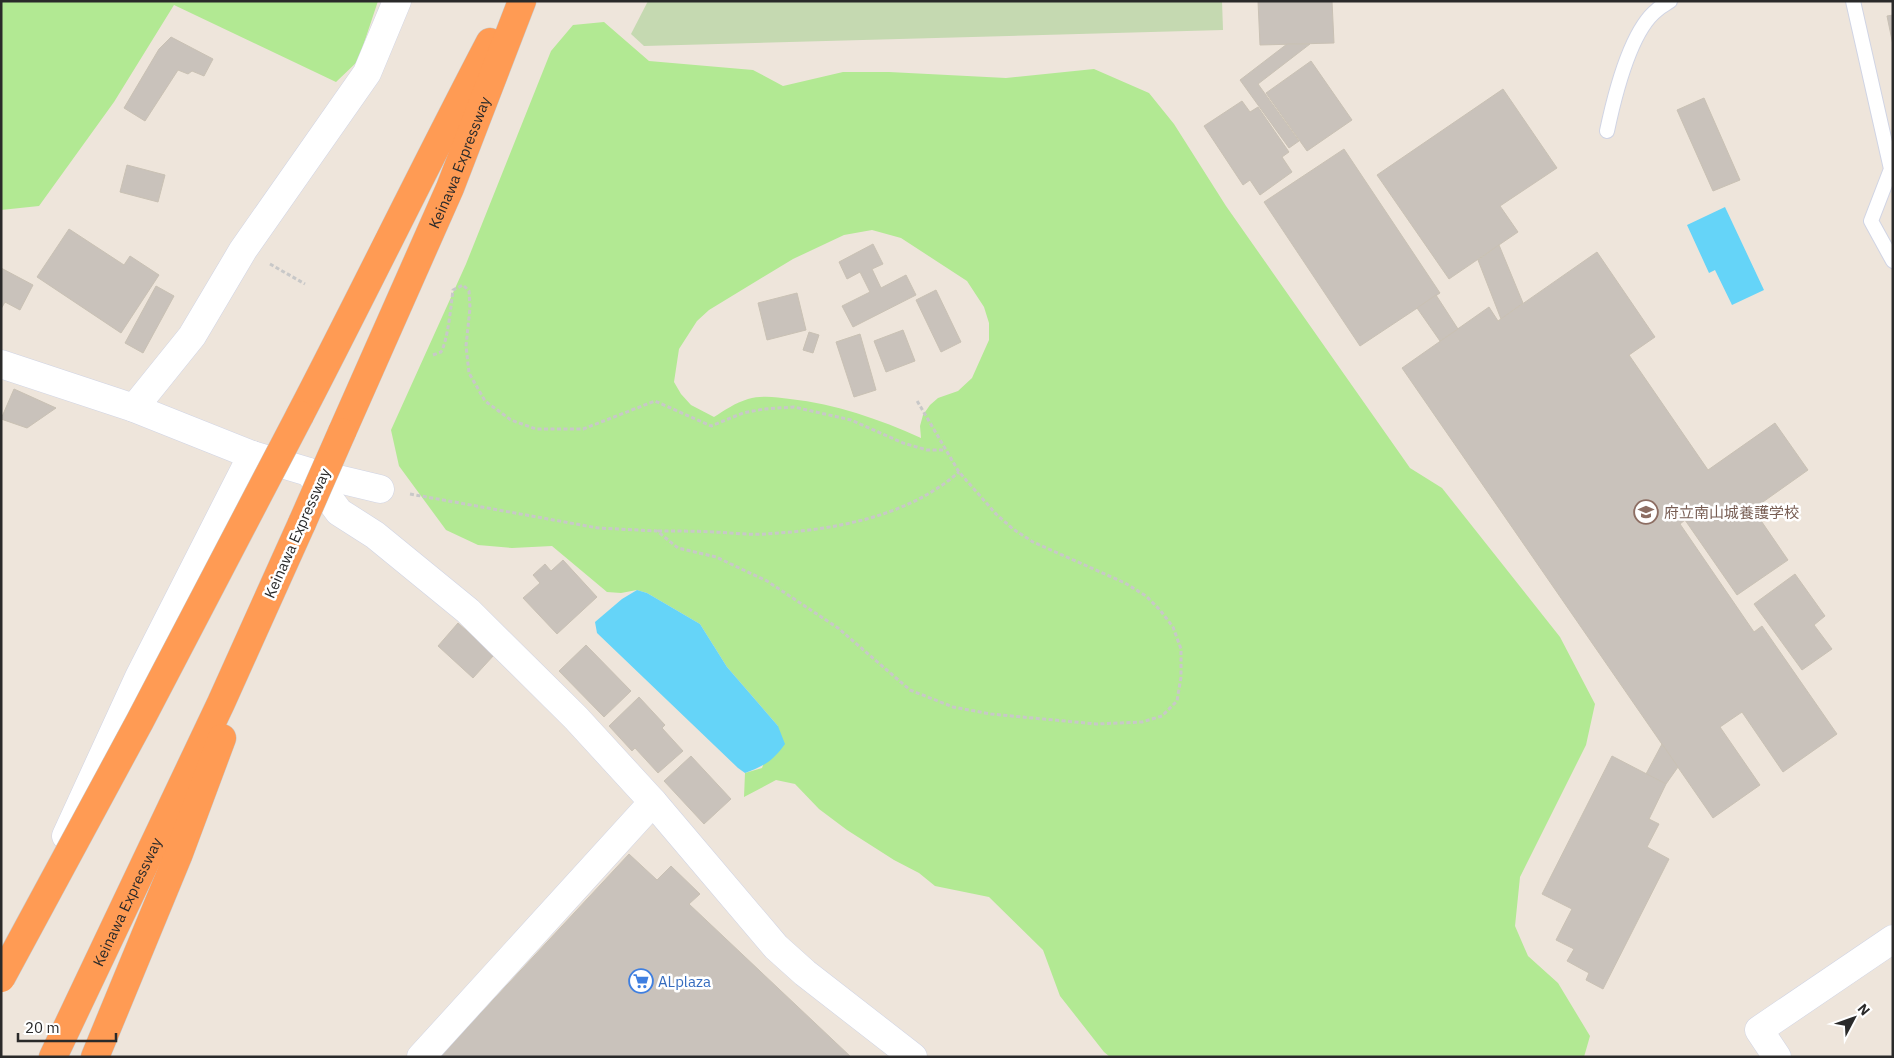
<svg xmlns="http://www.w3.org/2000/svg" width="1894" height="1058" font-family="'IBM Plex Sans','Noto Sans JP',sans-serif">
  <rect width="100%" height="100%" fill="#eee5db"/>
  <g fill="#b2e993" fill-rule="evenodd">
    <polygon points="1,1 378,1 358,61 336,82 174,5 114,102 39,206 1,210"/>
    <path d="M 604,22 L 649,61 L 753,70 L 783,86 L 843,72 L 889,72 L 1006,78 L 1094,69 L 1149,93 L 1174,124 L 1226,206 L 1410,468 L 1442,488 L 1560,637 L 1595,704 L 1586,745 L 1520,877 L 1515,926 L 1528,956 L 1558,983 L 1590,1036 L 1584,1057 L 1110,1057 L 1104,1052 L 1060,996 L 1043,950 L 989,897 L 935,886 L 919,873 L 894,860 L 847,830 L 819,809 L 795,784 L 776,780 L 744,797 L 745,773 L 762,768 L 778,726 L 727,667 L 700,624 L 647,593 L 637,590 L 621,593 L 607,592 L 552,546 L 512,548 L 478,545 L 446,530 L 399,466 L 391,430 L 466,264 L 551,51 L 573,25 ZM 872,230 L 901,238 L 967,281 L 984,307 L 989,323 L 989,340 L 972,378 L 958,391 L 938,398 L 930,405 L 923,415 L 920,426 L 921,438 C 879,419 836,404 790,399 C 776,397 762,395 748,399 C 735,403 725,410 714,417 L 691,405 L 681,394 L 674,382 L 679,349 L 697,321 L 709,310 L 793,259 L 844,235 Z"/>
  </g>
  <polygon fill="#c5d9b1" points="648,1 1222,1 1223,30 644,46 631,34"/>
  <g fill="#65d4f8">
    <polygon points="1725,207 1764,290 1732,305 1715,270 1709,273 1687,225"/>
    <path d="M 637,590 L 647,593 L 700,624 L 727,667 L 778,726 L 785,744 C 774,760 763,767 745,773 L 738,768 L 597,633 L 595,622 L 622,599 Z"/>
  </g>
  <g fill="#c9c2bb" stroke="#c9c1b4">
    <polygon points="1258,1 1332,1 1334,43 1260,45"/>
    <polygon points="1893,15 1893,45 1887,16"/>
    <polygon points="171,37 213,59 204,76 192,71 188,74 178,70 145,121 124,108 159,49"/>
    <polygon points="1287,44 1310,44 1258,84 1299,141 1289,148 1240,80"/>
    <polygon points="1311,61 1352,120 1307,151 1266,93"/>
    <polygon points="1503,89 1557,168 1500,206 1518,232 1449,279 1377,175"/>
    <polygon points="1704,98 1740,180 1713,191 1677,110"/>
    <polygon points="1242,101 1250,112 1258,107 1289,152 1282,157 1292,172 1260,195 1250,180 1243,185 1204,126"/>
    <polygon points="1344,149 1440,293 1360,346 1264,202"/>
    <polygon points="127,165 165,175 158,202 120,192"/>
    <polygon points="69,229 124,265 130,256 159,275 121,333 37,277"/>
    <polygon points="873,244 883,264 872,269 881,288 906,275 916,295 853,327 842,306 870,292 860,272 847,279 839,262"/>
    <polygon points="1499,245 1523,303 1501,319 1478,260"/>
    <polygon points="1597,252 1655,337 1629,355 1708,470 1775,423 1808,470 1753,509 1788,560 1737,595 1685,520 1680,524 1754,632 1762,626 1837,734 1783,772 1742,712 1720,727 1760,785 1713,818 1402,368 1489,307 1498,321"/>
    <polygon points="1,268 33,285 20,310 5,302 1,309"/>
    <polygon points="156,286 174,296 143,353 125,343"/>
    <polygon points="936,290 961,342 941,352 916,300"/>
    <polygon points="797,293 806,330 767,340 758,303"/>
    <polygon points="1436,295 1458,329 1440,341 1417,308"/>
    <polygon points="903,330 915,361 886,372 874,341"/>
    <polygon points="809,332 819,335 813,353 803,350"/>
    <polygon points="860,334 876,390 854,397 836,342"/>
    <polygon points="14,389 56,408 27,428 1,419"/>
    <polygon points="563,560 597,597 557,634 523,598 540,583 533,575 545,564 551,571"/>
    <polygon points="1795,574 1825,616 1814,625 1832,649 1802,670 1754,604"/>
    <polygon points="458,623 494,655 473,678 438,646"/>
    <polygon points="586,645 631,691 604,717 559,671"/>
    <polygon points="639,697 665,725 662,728 683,751 658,773 635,748 632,751 609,726"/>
    <polygon points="1662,744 1678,767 1666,784 1646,774"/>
    <polygon points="691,756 731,799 704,824 664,781"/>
    <polygon points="1612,756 1666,784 1649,819 1659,824 1647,847 1669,859 1603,989 1586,980 1589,973 1567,961 1574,949 1556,940 1572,909 1542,894"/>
    <polygon points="629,854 657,880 671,866 700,894 689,904 851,1057 440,1057"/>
  </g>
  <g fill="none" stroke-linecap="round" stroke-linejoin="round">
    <g stroke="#d0d4e4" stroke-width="16">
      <g id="lane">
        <polyline points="1853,1 1891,169 1871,221 1893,261"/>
        <path d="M 1607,131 C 1614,98 1630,31 1657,10 C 1661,6 1666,4 1670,1"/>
      </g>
    </g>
    <g stroke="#d0d4e4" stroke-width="29">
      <g id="street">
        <polyline points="1,364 134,408 252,455 309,472 380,489"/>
        <polyline points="134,408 192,336 243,250 367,73 397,1"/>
        <polyline points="309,472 339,512 375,535 468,611 576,718 653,802 776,947 805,973 913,1057"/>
        <polyline points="66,836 139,677 252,455"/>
        <polyline points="421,1057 653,802"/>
        <polyline points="1777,1057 1759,1030 1893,939"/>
      </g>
    </g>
    <g stroke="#c8c8c8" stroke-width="29">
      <g id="highway">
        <path d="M 300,415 C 364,292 425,166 490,42"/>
        <path id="s1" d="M 342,432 L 450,188 L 522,1"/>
        <path id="s2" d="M 53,1057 L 221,703 L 302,523"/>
        <polyline points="95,1057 178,856 222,738"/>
      </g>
    </g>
    <g stroke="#c8c8c8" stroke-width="3" stroke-dasharray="4 2.5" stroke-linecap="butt">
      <polyline points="270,264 305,284"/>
      <path d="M 433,355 L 441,352 C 448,340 451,305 453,290 L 463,285 L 469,291 L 470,308 L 466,346 L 469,373 L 485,401 L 511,420 L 536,429 L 583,429 L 655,401 L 711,426 L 743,413 L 764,409 L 794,407 L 851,420 L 903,443 L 927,450 L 944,450"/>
      <polyline points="410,494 598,528 657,531 678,548 716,557 767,581 838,628 910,690 953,707 991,714 1096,724 1142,722 1162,716 1177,701 1181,677 1181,649 1173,627 1160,610 1146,596 1125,583 1033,542 1013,529 996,514 959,472 916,399"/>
      <path d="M 658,531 C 677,531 696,531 715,532 C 732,533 749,535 765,534 C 832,530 906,518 959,472"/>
    </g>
    <use href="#lane" stroke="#fff" stroke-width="14"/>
    <use href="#street" stroke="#fff" stroke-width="28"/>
    <use href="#highway" stroke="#ff9b54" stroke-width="28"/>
    <g stroke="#c8c8c8" stroke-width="29" stroke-linecap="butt">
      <g id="highway-bridge">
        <polyline points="302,523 342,432"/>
        <polyline points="1,978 140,721 300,415"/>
      </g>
    </g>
    <use href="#highway-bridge" stroke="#ff9b54" stroke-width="28"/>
  </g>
  <defs>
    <g id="school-ring" transform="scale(1.25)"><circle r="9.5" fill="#fff" stroke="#8d6e63" stroke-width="1.5"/><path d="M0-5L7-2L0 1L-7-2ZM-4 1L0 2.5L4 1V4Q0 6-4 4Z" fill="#8d6e63"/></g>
    <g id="supermarket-ring" transform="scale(1.25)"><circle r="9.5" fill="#fff" stroke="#3f7fe0" stroke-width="1.5"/><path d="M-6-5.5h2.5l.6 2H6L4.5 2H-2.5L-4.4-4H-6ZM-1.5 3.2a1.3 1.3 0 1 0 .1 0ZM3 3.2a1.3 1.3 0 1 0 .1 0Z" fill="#3f7fe0"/></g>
  </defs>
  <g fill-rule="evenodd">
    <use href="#school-ring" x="1646" y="512"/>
    <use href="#supermarket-ring" x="641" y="981"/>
  </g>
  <g text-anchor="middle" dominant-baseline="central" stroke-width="5" stroke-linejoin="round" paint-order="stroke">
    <g font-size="15" fill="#2a2a2a" stroke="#fff">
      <text stroke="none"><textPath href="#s1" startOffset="294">Keinawa Expressway</textPath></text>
      <text transform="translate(297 533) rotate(-66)">Keinawa Expressway</text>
      <text stroke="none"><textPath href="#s2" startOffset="172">Keinawa Expressway</textPath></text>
    </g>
    <g font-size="15" fill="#785e54" stroke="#fff" text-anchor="start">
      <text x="1664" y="512">府立南山城養護学校</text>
    </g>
    <g font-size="15" fill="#366cbe" stroke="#fff" text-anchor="start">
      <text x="658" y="981">ALplaza</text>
    </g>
  </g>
  <rect width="1894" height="1058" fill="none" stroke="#2a2a2a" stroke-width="5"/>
  <g transform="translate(1854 1018) rotate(49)" stroke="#ffffff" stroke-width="4" paint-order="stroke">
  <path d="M0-4L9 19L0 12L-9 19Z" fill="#2a2a2a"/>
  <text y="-8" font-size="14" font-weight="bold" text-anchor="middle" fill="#2a2a2a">N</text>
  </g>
  <path d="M18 1033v8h98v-8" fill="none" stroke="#2a2a2a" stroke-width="2.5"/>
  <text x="25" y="1033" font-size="15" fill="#2a2a2a" stroke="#ffffff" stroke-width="4" paint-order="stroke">20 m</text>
</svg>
